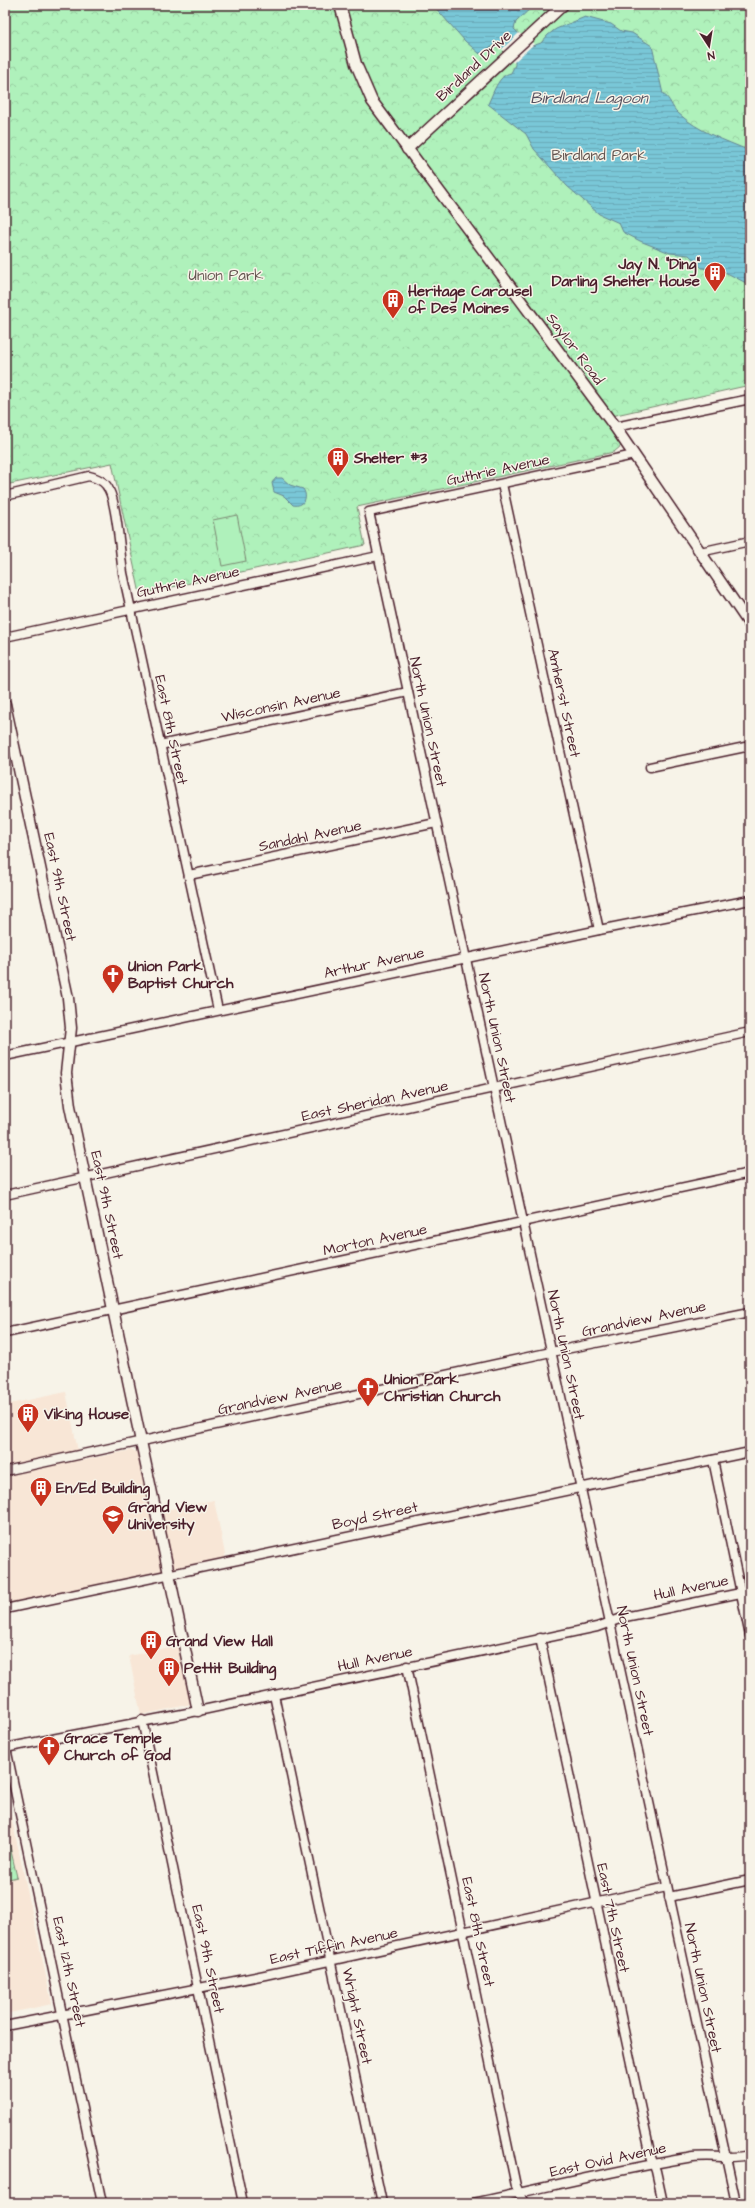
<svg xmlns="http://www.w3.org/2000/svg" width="755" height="2208" font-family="'Architects Daughter',sans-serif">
  <defs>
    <pattern id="park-crowns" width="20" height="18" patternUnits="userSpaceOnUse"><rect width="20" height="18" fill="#aff1bb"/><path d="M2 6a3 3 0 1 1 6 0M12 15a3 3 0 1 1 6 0" fill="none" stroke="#98cea1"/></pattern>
    <pattern id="water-rules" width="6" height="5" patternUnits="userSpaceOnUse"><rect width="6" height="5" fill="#79c7d7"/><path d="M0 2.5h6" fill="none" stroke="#6aaab9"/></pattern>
  </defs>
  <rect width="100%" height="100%" fill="#f7f3e8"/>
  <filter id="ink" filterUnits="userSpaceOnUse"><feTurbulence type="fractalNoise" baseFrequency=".025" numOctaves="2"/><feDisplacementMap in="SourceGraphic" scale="8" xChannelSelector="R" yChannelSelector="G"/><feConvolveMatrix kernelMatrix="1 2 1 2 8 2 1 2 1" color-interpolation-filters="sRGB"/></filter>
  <g filter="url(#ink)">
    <g fill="#f8e6d6">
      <polygon points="66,1392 80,1461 132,1450 137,1452 151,1513 214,1500 226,1559 169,1570 196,1703 141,1715 129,1656 178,1645 163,1572 5,1605 5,1405"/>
      <polygon points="5,1788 52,2004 5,2014"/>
    </g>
    <g fill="url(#park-crowns)" stroke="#7c8873">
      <polygon points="5,5 750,5 750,385 616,415 609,419 621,446 614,452 357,507 365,545 140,594 112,463 5,485"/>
      <polygon points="5,1825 17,1877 5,1880"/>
    </g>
    <polygon fill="#aff1bb" stroke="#7c8873" points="237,515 246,561 222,566 213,520"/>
    <g fill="url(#water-rules)" stroke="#668492">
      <path d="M 433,5 L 534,5 L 516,22 L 514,29 L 532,46 L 541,43 L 548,35 L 556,29 L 585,17 L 611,24 L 621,31 L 632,33 L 652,46 L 663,94 C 671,99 671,107 678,113 C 699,132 724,140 750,151 L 750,285 L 723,271 L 702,268 L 689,255 L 670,253 L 640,241 L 623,232 L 619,223 L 599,214 L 567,186 L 534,149 L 526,134 L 488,104 C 493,94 498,75 511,73 L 515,65 L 515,62 L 498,43 L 480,54 L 465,41 Z"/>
      <path d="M 276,478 L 282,478 L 290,485 L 303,489 C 309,498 303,507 293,505 L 284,496 L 274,492 L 272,483 Z"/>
    </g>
    <polygon fill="#f7f3e8" points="519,33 534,44 513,63 502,49"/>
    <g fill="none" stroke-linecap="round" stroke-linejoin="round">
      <g stroke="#4a1f2b" stroke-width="11">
        <g id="minor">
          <polyline points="615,427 750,399"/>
          <polyline points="634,455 369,512 736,2203"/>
          <polyline points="502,484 599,930"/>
          <path d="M 5,496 L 89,476 C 97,478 106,482 109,490 C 117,505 120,553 123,573 L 218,1010"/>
          <polyline points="700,552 750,541"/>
          <polyline points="5,637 378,556"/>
          <polyline points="160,745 408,692"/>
          <polyline points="650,767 750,746"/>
          <polyline points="189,875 436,823"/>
          <polyline points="5,1056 599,930 750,900"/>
          <polyline points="5,1195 750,1032"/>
          <polyline points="5,1333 750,1173"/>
          <polyline points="713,1460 750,1636"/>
          <polyline points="5,1471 551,1352 750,1312"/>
          <polyline points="5,1609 750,1452"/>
          <polyline points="540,1638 651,2157 656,2171 663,2203"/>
          <polyline points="407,1666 516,2186 524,2203"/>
          <polyline points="274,1695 382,2203"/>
          <polyline points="142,1720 243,2203"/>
          <polyline points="5,1748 198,1711 597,1627 625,1617 750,1591"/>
          <polyline points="6,1748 102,2203"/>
          <polyline points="669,1897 750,1880"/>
          <polyline points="5,2026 265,1975 667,1887"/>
          <path d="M 473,2203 C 544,2188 615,2170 687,2158 C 708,2154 729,2160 750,2155"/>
        </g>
      </g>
      <g stroke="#4a1f2b" stroke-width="13">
        <g id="tertiary">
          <polyline points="340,5 356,64 372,101 615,427 750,625"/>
          <polyline points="407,149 563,5"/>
          <polyline points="5,704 68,998 71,1028 66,1073 70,1106 198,1711"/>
        </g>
      </g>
      <use href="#minor" stroke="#f7f3e8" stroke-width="8"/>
      <use href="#tertiary" stroke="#f7f3e8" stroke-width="10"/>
    </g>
  </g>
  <defs>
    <g id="building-pin" transform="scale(1.15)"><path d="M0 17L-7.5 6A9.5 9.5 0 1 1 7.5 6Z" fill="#c8321e" stroke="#f7f3e8"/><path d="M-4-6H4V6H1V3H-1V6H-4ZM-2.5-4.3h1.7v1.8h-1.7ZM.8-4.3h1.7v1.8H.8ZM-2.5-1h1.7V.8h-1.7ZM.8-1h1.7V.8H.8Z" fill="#fff"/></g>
    <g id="church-pin" transform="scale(1.15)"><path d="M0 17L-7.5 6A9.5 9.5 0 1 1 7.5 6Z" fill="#c8321e" stroke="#f7f3e8"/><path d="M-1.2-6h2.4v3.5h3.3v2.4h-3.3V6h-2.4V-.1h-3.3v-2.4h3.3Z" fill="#fff"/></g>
    <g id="university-pin" transform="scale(1.15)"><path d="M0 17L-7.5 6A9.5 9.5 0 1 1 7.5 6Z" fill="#c8321e" stroke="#f7f3e8"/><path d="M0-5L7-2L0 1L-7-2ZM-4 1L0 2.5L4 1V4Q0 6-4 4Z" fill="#fff"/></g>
  </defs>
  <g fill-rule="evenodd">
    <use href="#building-pin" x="715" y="273"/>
    <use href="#building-pin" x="393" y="300"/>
    <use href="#building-pin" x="338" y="458"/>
    <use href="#church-pin" x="113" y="975"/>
    <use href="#church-pin" x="368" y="1388"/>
    <use href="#building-pin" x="28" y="1414"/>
    <use href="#building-pin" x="41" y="1488"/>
    <use href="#university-pin" x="113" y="1516"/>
    <use href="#building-pin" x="151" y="1641"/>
    <use href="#building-pin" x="169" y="1668"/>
    <use href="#church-pin" x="49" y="1747"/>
  </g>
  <g text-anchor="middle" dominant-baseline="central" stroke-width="3" stroke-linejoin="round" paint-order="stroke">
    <g font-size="15" fill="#4a1f2b" stroke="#f7f3e8">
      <text transform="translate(474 66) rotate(-43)">Birdland Drive</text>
      <text transform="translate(575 349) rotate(53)">Saylor Road</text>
      <text transform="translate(498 470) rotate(-12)">Guthrie Avenue</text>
      <text transform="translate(188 582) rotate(-12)">Guthrie Avenue</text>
      <text transform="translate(564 703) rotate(78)">Amherst Street</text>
      <text transform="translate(281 705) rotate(-12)">Wisconsin Avenue</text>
      <text transform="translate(428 722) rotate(78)">North Union Street</text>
      <text transform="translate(171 730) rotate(78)">East 8th Street</text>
      <text transform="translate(310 836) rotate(-12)">Sandahl Avenue</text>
      <text transform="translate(60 887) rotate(78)">East 9th Street</text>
      <text transform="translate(374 963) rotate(-12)">Arthur Avenue</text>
      <text transform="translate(497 1038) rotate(78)">North Union Street</text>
      <text transform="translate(375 1101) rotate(-12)">East Sheridan Avenue</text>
      <text transform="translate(107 1205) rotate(78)">East 9th Street</text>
      <text transform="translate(375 1240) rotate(-12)">Morton Avenue</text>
      <text transform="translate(644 1319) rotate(-12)">Grandview Avenue</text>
      <text transform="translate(566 1355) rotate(78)">North Union Street</text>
      <text transform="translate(280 1397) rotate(-12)">Grandview Avenue</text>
      <text transform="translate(375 1516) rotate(-12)">Boyd Street</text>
      <text transform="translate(691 1588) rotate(-12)">Hull Avenue</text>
      <text transform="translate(375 1659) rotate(-12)">Hull Avenue</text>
      <text transform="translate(635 1671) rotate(78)">North Union Street</text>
      <text transform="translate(613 1918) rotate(78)">East 7th Street</text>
      <text transform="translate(478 1932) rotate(78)">East 8th Street</text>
      <text transform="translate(334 1946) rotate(-12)">East Tiffin Avenue</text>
      <text transform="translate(208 1959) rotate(78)">East 9th Street</text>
      <text transform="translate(69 1972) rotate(78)">East 12th Street</text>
      <text transform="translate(703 1988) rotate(78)">North Union Street</text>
      <text transform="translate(357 2016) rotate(78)">Wright Street</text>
      <text transform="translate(608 2160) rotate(-12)">East Ovid Avenue</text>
    </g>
    <g font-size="15" fill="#63544f" stroke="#f7f3e8">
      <text x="599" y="155">Birdland Park</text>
      <text x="226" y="275">Union Park</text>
    </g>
    <g font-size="15" font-weight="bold" fill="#4a1f2b" stroke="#f7f3e8" text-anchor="start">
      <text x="700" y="264" text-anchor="end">Jay N. "Ding"<tspan x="700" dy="17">Darling Shelter House</tspan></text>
      <text x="408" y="291">Heritage Carousel<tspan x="408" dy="17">of Des Moines</tspan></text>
      <text x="354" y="458">Shelter #3</text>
      <text x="128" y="966">Union Park<tspan x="128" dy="17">Baptist Church</tspan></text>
      <text x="384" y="1379">Union Park<tspan x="384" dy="17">Christian Church</tspan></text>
      <text x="44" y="1414">Viking House</text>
      <text x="56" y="1488">En/Ed Building</text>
      <text x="128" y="1507">Grand View<tspan x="128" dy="17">University</tspan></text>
      <text x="166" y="1641">Grand View Hall</text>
      <text x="184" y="1668">Pettit Building</text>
      <text x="64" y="1738">Grace Temple<tspan x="64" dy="17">Church of God</tspan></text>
    </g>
    <g font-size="16" font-style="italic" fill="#58515f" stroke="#f7f3e8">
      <text x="589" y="98">Birdland Lagoon</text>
    </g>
  </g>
  <rect width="755" height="2208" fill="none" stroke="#f7f3e8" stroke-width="20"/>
  <rect x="10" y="10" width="735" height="2188" fill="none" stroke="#4a1f2b" stroke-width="1.5" filter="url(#ink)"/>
  <g transform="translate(709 46) rotate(168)" stroke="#f7f3e8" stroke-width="3" paint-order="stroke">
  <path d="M0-3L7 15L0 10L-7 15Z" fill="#4a1f2b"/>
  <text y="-6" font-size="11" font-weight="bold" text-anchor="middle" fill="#4a1f2b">N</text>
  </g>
</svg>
